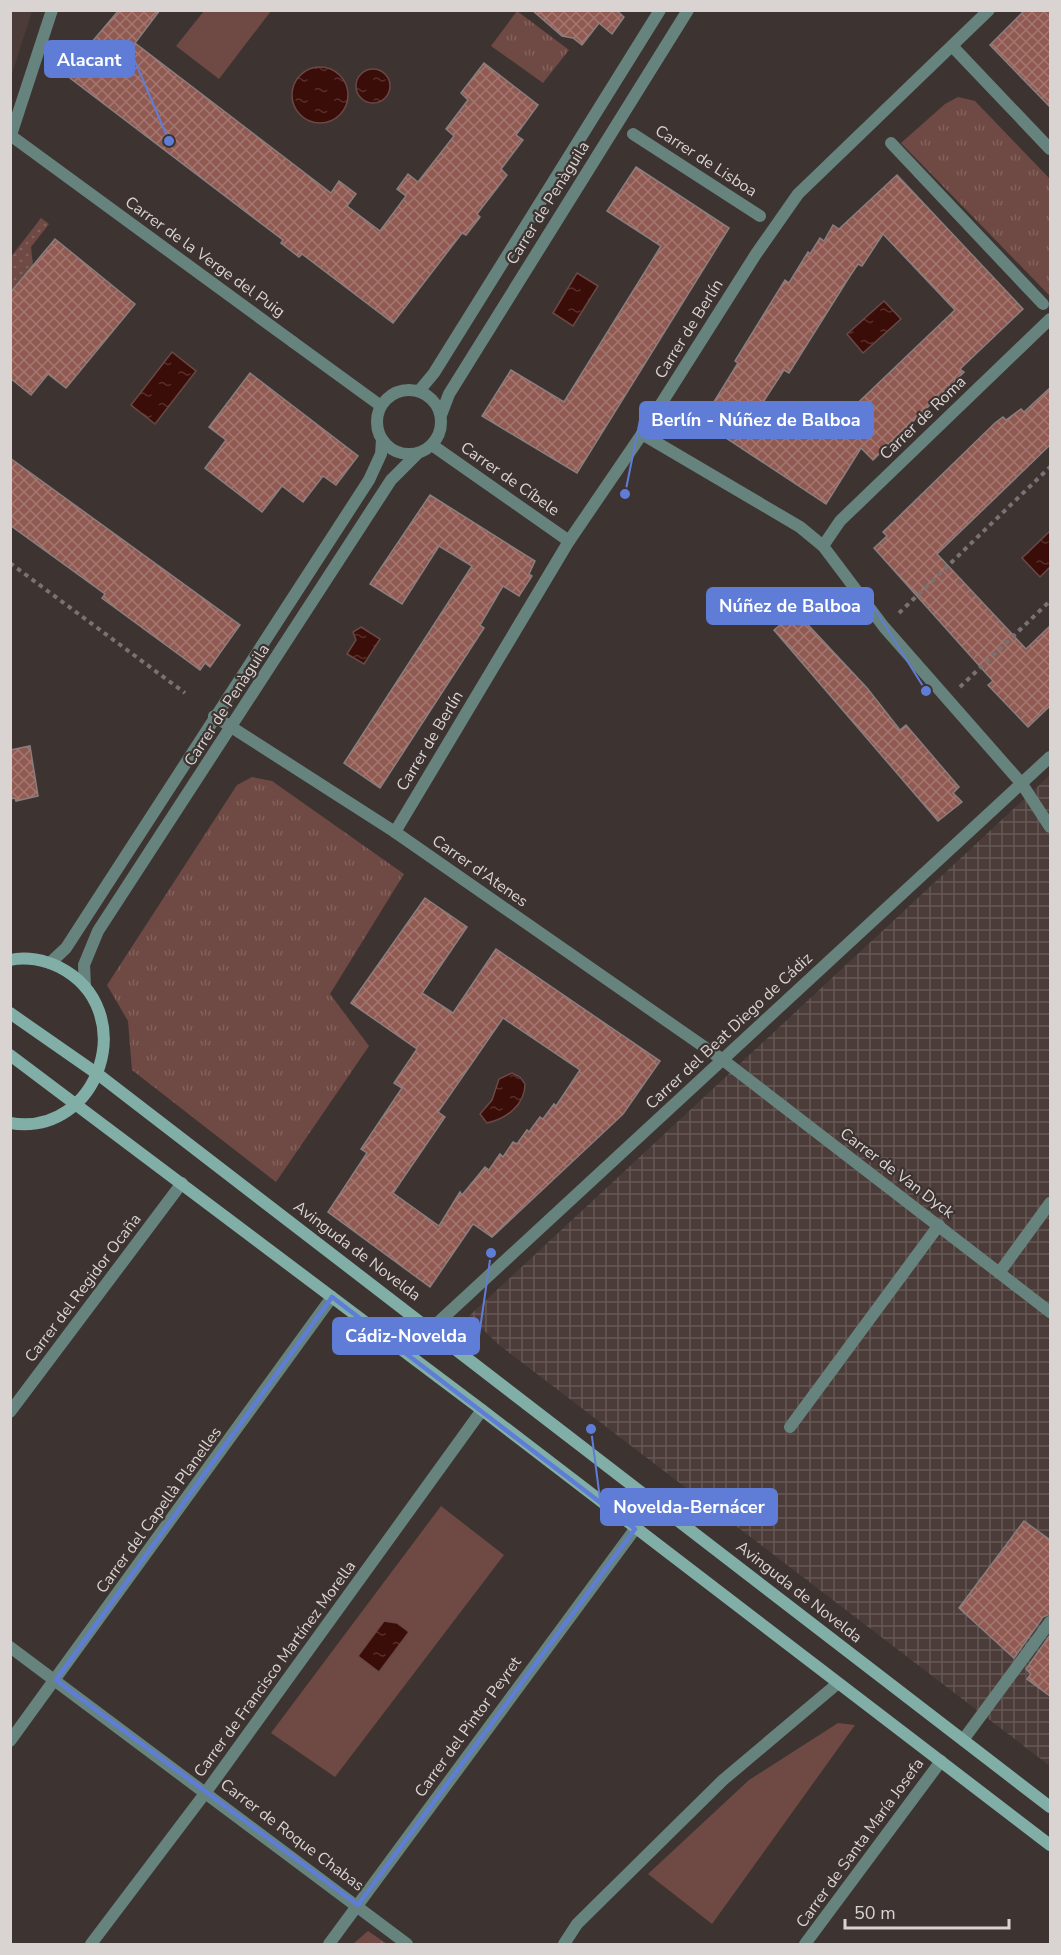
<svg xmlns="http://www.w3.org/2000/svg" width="1061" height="1955" font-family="'Nunito Sans',sans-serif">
  <defs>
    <pattern id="industrial-grid" width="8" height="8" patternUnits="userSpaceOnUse" patternTransform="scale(1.5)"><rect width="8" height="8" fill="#4c3c39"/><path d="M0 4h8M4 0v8" fill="none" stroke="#655755"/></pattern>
    <pattern id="grass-dots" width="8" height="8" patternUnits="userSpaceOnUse" patternTransform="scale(1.5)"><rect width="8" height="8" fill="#6f4943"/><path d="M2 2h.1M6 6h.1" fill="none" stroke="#83625d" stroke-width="1.8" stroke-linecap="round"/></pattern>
    <pattern id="park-tufts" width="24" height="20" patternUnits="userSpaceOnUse" patternTransform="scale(1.5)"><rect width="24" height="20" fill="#6f4943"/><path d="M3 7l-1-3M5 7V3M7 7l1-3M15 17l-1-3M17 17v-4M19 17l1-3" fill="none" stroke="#83625d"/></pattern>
    <pattern id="water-ripples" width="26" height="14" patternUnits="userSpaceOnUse" patternTransform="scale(1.5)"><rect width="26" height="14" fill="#3b0d08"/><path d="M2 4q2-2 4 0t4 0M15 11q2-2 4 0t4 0" fill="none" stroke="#572f2b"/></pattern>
    <pattern id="building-cross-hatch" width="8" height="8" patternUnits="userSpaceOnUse" patternTransform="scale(1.5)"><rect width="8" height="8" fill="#905951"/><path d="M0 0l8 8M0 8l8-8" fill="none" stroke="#a47871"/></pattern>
  </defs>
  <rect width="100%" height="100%" fill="#3d3432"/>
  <polygon fill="#4c3c39" points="11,10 32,11 11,77 10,11"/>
  <polygon fill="url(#industrial-grid)" points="1050,775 1050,1766 498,1344 469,1316"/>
  <polygon fill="url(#grass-dots)" points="41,218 49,224 31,247 33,266 11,293 10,258"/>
  <g fill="url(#park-tufts)">
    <polygon points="517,11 569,50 543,83 491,46"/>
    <polygon points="958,97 975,101 1050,179 1049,295 901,143 945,104"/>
    <polygon points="252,777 272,781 404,874 330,994 369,1046 276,1182 132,1070 128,1021 107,985 237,785"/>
    <polygon points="368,1931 387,1944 353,1944"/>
  </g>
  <g fill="#6f4943">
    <polygon points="204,11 271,11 219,79 176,46"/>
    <polygon points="441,1506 504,1555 335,1777 271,1733"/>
    <polygon points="838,1723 855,1725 712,1924 648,1874 749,1780"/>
  </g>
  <g fill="url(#water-ripples)" stroke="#6a4845" stroke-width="1.5">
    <circle cx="320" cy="95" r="28"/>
    <circle cx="373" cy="86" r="17"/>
    <polygon points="577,273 598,286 573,326 553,313"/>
    <polygon points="884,301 901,319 863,353 847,334"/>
    <polygon points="172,352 196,371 155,424 131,405"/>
    <polygon points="1050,531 1050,567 1040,577 1022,558"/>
    <polygon points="361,627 380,639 364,664 347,654 356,640 353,632"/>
    <path d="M 512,1073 L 520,1077 L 525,1084 C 525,1105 506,1119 487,1123 L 480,1114 L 492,1100 L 499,1079 Z"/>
    <polygon points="384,1621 397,1623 409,1632 379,1672 358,1656"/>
  </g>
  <g fill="url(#building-cross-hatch)" stroke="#8a7f7e" stroke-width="1.5" fill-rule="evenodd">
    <polygon points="119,10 160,10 135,43 331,193 339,181 356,194 347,206 380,231 406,196 397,189 408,174 418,182 454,136 446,129 468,100 461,93 484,63 538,105 516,135 523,140 501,169 507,175 477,214 480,217 466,235 462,233 393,323 302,254 299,257 281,243 283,240 70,78 81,58 80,56"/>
    <polygon points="532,10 616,10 624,17 612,34 599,23 582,45 573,38 562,36"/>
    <polygon points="1025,10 1050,10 1050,107 990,45"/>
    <polygon points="636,167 729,228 577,473 482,416 511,370 564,402 661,246 607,211"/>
    <path d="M 897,175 L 1023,309 L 960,369 L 964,372 L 873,460 L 861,448 L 826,504 L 717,432 L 720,428 L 704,418 L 738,363 L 735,361 L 785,280 L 789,283 L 808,252 L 810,254 L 820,238 L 824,241 L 833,225 L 839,229 ZM 883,234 L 955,310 L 820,439 L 763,402 L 784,370 L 789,373 L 848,279 L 858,264 L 862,266 Z"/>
    <polygon points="55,239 135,304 66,388 48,374 31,395 10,378 10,293"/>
    <polygon points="250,373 358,456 336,485 323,476 303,502 282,486 262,512 205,468 226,440 209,427"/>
    <polygon points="1050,388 1050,445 937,554 1026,649 1050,626 1050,706 1028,727 988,685 993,681 874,548 887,536 883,532 995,423 1003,417 1006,420 1021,409 1024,412"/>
    <polygon points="10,458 240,625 210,667 205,663 200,670 102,598 105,594 10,525"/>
    <polygon points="430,495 535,561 529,574 532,576 519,596 503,586 480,625 484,628 380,788 344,763 472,566 439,546 402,604 370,584"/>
    <polygon points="796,612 867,688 900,730 906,725 959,787 953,793 962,802 938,821 774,630"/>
    <polygon points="30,746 38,796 16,801 15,798 10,799 10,750"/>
    <path d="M 425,898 L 467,927 L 422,993 L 453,1013 L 496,949 L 660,1061 L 623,1114 L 492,1237 L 473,1224 L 430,1287 L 328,1212 L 367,1153 L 361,1149 L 402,1088 L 394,1083 L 417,1049 L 351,1003 ZM 503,1018 L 580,1070 L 556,1106 L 554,1104 L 543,1119 L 540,1117 L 529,1132 L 527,1130 L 517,1144 L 513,1142 L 503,1157 L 500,1154 L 489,1170 L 485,1167 L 462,1195 L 460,1192 L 439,1226 L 393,1193 L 445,1117 L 438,1112 Z"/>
    <polygon points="1024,1521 1050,1540 1050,1614 1043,1617 1014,1658 959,1608"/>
    <polygon points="1050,1635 1050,1696 1027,1679 1031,1674 1026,1669"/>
  </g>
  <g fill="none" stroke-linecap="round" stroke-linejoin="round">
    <g stroke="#797270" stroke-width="4" stroke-dasharray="4.5 4.5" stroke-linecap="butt">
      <polyline points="10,563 185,693"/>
      <polyline points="899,613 1050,467"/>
      <polyline points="960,687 1050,601"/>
      <polyline points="467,1331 467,1317"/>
    </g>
    <polyline stroke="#67837e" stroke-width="12" points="11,135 52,10"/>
    <g stroke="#67837e" stroke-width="12">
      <polyline points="633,134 760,216"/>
      <polyline points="891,143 1043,304"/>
    </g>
    <g stroke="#67837e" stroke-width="12">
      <polyline points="953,47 1050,149"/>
      <polyline points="293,342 381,406"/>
      <polyline points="642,434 800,527 823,546 884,627 1022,784 1050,827"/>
      <polyline points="432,445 569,541"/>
      <polyline points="823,546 840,521 1050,319"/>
      <polyline points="214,716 395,832 723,1060 1050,1312"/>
      <polyline points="395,832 569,541 642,434 756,254 798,194 989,10"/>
      <polyline points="999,1273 1050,1203"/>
      <polyline points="10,1412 182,1183"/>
      <polyline points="790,1427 939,1225"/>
      <polyline points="10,1647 407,1944"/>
      <polyline points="963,1740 1050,1622"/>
      <polyline points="10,1741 332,1297"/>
      <polyline points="91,1944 206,1792 482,1410"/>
      <polyline points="329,1944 635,1529"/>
      <polyline points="805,1944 941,1761"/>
    </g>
    <g stroke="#67837e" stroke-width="12">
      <polyline points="10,135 293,342"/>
      <circle cx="409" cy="422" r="32"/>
      <polyline points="419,391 434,373 660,10"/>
      <polyline points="441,415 449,394 688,10"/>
      <polyline points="50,963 66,948 369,480 381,454 382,440"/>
      <polyline points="85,986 84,965 98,931 391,480 418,453"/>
      <polyline points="431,1329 1050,757"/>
      <polyline points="564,1944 577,1924 723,1780 837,1684"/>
    </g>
    <g stroke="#81afa7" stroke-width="12">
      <path d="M 10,960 C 26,956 45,960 59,967 C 142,1009 100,1138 10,1123"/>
      <polyline points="10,1013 99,1075 1050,1807"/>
      <polyline points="10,1055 482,1410 1050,1845"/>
    </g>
  </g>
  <path fill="none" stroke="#5f7dd6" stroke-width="4.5" stroke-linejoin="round" d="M 332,1297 L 635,1529 L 358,1905 L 56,1680 Z"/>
  <g text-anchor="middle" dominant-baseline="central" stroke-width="4.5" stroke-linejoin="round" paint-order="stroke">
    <g font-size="16" fill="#d9d3d2" stroke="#3d3432">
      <text transform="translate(706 161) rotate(33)">Carrer de Lisboa</text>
      <text transform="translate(548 203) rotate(-58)">Carrer de Penàguila</text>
      <text transform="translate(205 257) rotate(36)">Carrer de la Verge del Puig</text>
      <text transform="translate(689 329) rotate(-58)">Carrer de Berlín</text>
      <text transform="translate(923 418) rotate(-44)">Carrer de Roma</text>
      <text transform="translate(510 479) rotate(35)">Carrer de Cíbele</text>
      <text transform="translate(227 705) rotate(-57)">Carrer de Penàguila</text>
      <text transform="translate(430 741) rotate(-59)">Carrer de Berlín</text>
      <text transform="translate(480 871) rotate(35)">Carrer d'Atenes</text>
      <text transform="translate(729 1031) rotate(-43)">Carrer del Beat Diego de Cádiz</text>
      <text transform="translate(897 1173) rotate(37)">Carrer de Van Dyck</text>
      <text transform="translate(357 1251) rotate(37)">Avinguda de Novelda</text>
      <text transform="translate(83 1288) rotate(-53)">Carrer del Regidor Ocaña</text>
      <text transform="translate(159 1510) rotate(-54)">Carrer del Capellà Planelles</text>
      <text transform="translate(799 1592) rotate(38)">Avinguda de Novelda</text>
      <text transform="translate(275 1669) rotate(-54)">Carrer de Francisco Martínez Morella</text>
      <text transform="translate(468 1727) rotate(-54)">Carrer del Pintor Peyret</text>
      <text transform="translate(292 1835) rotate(37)">Carrer de Roque Chabas</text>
      <text transform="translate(860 1843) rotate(-54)">Carrer de Santa María Josefa</text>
    </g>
  </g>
  <path fill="none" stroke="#5f7dd6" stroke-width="2" d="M169 141L134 59M625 494L640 420M926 691L873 606M491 1253L479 1336M591 1429L601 1507"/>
  <g fill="#5f7dd6" stroke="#3d3432" stroke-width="2">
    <circle cx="169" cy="141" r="6"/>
    <circle cx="625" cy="494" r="6"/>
    <circle cx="926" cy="691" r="6"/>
    <circle cx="491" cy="1253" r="6"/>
    <circle cx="591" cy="1429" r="6"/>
  </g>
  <g fill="#5f7dd6" stroke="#5f7dd6" stroke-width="2">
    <rect x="45" y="41" width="89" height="36" rx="6"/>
    <rect x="640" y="402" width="233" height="36" rx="6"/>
    <rect x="707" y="588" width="166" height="36" rx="6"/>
    <rect x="333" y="1318" width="146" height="36" rx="6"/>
    <rect x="601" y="1489" width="176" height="36" rx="6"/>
  </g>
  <g font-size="18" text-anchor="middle" font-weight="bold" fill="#fff">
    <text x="89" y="66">Alacant</text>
    <text x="756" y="426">Berlín - Núñez de Balboa</text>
    <text x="790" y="612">Núñez de Balboa</text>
    <text x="406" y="1342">Cádiz-Novelda</text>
    <text x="689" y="1513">Novelda-Bernácer</text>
  </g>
  <rect width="1061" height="1955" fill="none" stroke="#d9d3d2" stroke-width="24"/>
  <path d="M845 1919v9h164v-9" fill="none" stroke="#d9d3d2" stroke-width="3"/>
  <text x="854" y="1919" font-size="18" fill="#d9d3d2" stroke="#3d3432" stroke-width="4.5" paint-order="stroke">50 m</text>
</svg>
